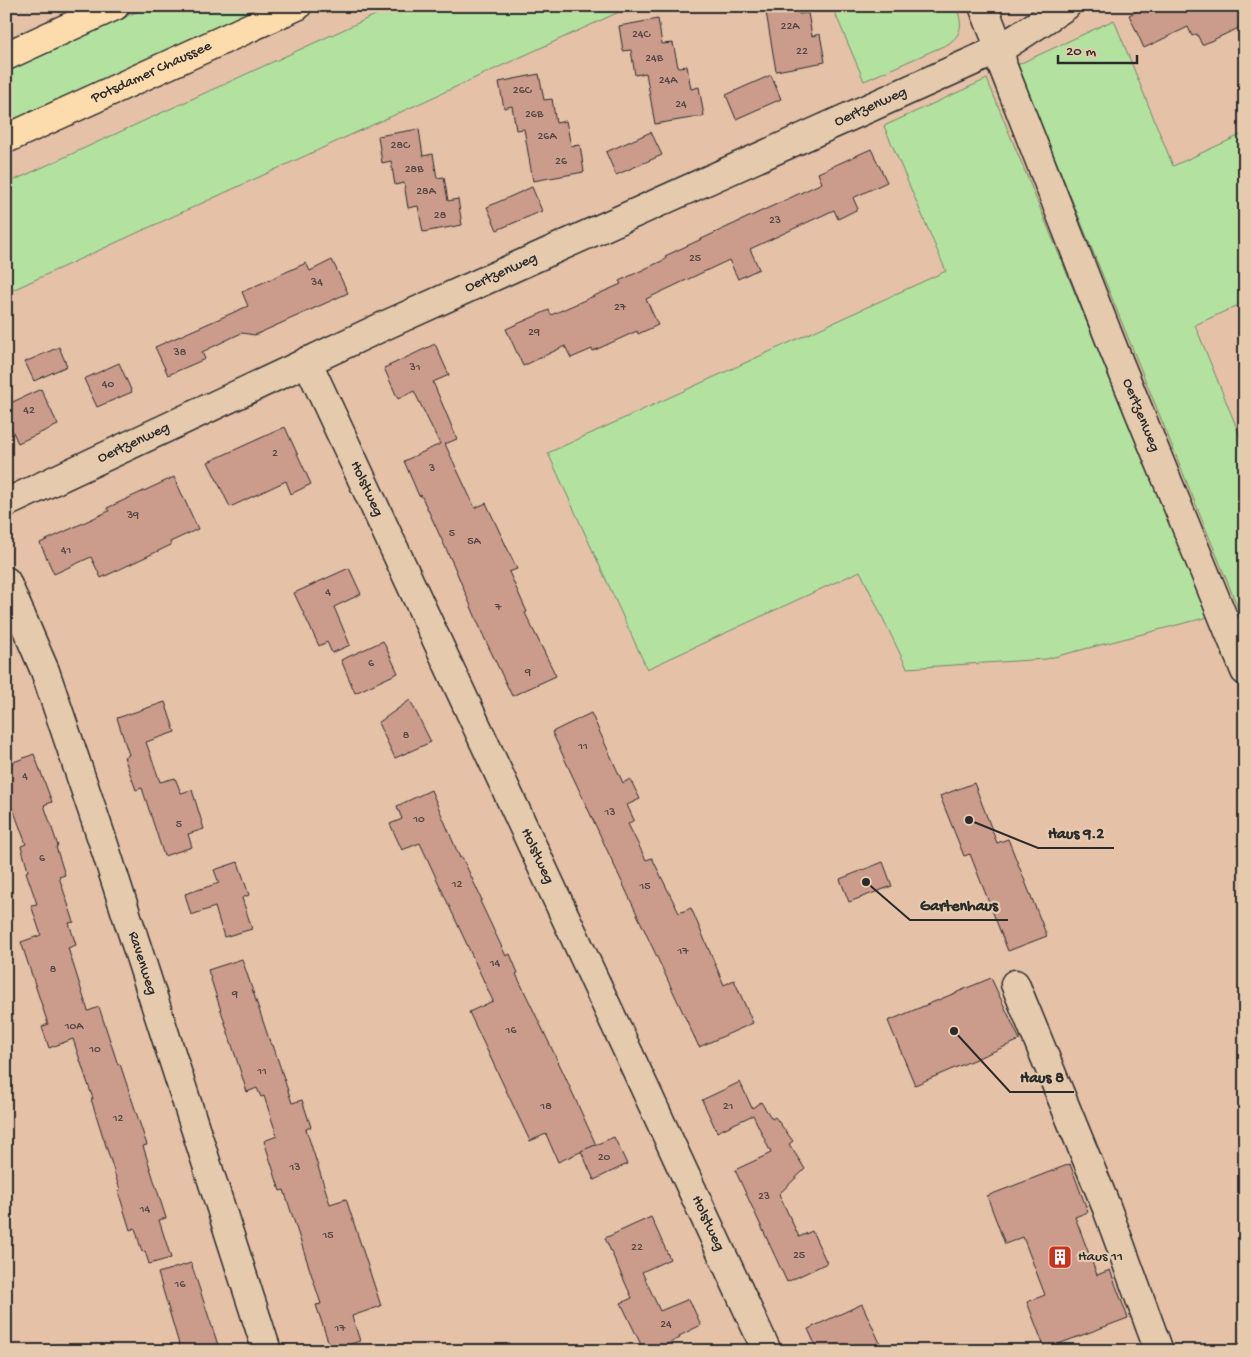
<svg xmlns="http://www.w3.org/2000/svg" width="1251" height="1357" font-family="'Gochi Hand',sans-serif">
  <rect width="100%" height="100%" fill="#e5c1a8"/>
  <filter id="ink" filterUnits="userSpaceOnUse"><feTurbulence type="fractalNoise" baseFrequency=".02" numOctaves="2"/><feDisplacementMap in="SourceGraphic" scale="10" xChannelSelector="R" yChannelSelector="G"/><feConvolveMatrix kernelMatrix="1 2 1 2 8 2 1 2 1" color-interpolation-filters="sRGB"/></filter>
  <g filter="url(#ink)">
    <g fill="#b3e1a0" stroke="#6f8666">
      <polygon points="149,6 264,6 6,124 6,72"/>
      <polygon points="395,6 632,6 6,293 6,184"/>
      <path d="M 832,6 L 956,6 C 962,23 964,33 948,44 L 864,81 Z"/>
      <polygon points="1114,20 1173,166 1245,133 1245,302 1195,325 1245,448 1245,607 1238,608 1017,65"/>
      <polygon points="987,79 1208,617 1046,659 907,668 860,571 647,669 548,453 946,271 884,126"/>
    </g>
    <g fill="#cb9b8c" stroke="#2b2b2b">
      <polygon points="765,6 798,6 799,14 808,13 812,36 820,34 825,62 776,71"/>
      <polygon points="1147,6 1245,6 1245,25 1202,45 1197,34 1192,36 1188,27 1144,48 1129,15"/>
      <polygon points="658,19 662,44 673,43 678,67 687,66 691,89 699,87 704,116 655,124 646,73 635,75 631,50 623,51 619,26"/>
      <polygon points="539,74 544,100 552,99 556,123 566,121 571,146 580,145 584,172 533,181 524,129 516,130 512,106 504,108 499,82"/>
      <polygon points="771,75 781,99 736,119 726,95"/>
      <polygon points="419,129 423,156 433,154 437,178 444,177 448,201 458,199 462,225 423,232 418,206 408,208 404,183 395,185 391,161 382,163 378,136"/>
      <polygon points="651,132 662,155 616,175 606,152"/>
      <polygon points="871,149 887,182 853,198 858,209 838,219 834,210 750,249 759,269 738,279 729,260 646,299 658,325 638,334 637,331 593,351 592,349 571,358 565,346 523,366 506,329 549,310 551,315 621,284 619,281 666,259 665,256 822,183 818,173"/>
      <polygon points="532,187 542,211 497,230 487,207"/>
      <polygon points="332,260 348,293 255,335 242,333 235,336 202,352 205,359 168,375 155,347 248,306 242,292 306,263 310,271"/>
      <polygon points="435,344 449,375 433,382 457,439 445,444 475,508 486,503 517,569 509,572 527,612 525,613 556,676 512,696 483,635 454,566 421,495 419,496 404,461 440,444 414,391 398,399 384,368"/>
      <polygon points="59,347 67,366 34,381 25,362"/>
      <polygon points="119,363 132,392 97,407 84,379"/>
      <polygon points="41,389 58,425 18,443 6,417 6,405"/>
      <polygon points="285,427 311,484 291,494 286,481 230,507 208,462"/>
      <polygon points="174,477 198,529 170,542 171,545 101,578 91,557 54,574 40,543 109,511 107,508"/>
      <polygon points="349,568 361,594 334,607 350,645 332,653 327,642 319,646 294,593"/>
      <polygon points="383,641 398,673 355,693 341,660"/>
      <polygon points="410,700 431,742 395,758 378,723"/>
      <polygon points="165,702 175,732 146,742 160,782 175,778 181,793 192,790 204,829 188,834 192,847 164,856 142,788 136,790 124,757 129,755 117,718"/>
      <polygon points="591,713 623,783 630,779 640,799 627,805 634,820 628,824 646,860 652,858 679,913 691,908 724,985 734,980 753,1023 699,1047 552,732"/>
      <polygon points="34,754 52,802 44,805 58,846 56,847 65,875 59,877 74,922 69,923 76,945 68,948 88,1011 99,1007 118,1065 120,1064 147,1145 143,1146 166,1218 159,1220 171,1258 149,1264 145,1251 142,1252 135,1228 130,1230 118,1191 120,1190 91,1099 93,1099 73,1039 49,1048 42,1027 48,1024 21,942 41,935 31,905 37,904 26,872 28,871 21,846 26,844 6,790 6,765"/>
      <polygon points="974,783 997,843 1008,839 1047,936 1008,951 970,854 964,856 940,796"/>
      <polygon points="431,790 460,858 462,857 482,900 480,901 506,956 510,954 518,973 516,974 564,1074 596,1145 558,1162 546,1134 530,1141 469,1012 493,1001 420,843 402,850 390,824 402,819 397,806"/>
      <polygon points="238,862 249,895 242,898 252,929 224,937 215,907 191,915 185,894 219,883 214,870"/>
      <polygon points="883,862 892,886 849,902 840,879"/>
      <polygon points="242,959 271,1045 273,1045 292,1103 302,1100 311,1127 306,1129 330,1204 346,1199 381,1306 352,1316 360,1341 331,1350 316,1305 321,1304 284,1190 280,1191 264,1141 277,1136 264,1096 261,1097 257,1088 247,1092 208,970"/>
      <polygon points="991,978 1020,1040 915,1085 888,1021"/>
      <polygon points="740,1082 752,1108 761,1102 772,1119 775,1117 793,1141 789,1144 805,1169 779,1194 799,1237 812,1231 827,1263 787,1282 735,1170 771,1153 753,1115 717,1132 702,1100"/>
      <polygon points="614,1137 627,1164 594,1180 581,1151"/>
      <polygon points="1070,1164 1088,1212 1075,1217 1097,1275 1110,1270 1128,1318 1045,1349 1027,1302 1045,1295 1023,1237 1005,1244 987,1196"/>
      <polygon points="651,1217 670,1259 642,1272 660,1311 689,1299 701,1325 679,1336 680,1338 652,1351 644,1351 621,1303 632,1298 605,1238"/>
      <polygon points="191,1263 220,1351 181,1351 158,1273"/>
      <polygon points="862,1304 880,1343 863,1351 818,1351 808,1329"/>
    </g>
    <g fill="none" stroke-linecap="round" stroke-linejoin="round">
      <g stroke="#2b2b2b" stroke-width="31">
        <g id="minor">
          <path id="s1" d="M 983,6 L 1000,49 L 1003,67 L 1114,350 L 1245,671"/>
          <path id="s2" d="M 307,361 L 767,1351"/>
          <path id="s3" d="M 6,503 L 388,324 L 1000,49 L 1066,6"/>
          <path id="s4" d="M 6,581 L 45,671 L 103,842 L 267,1351"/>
          <polyline points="1015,984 1106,1206 1159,1351"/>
        </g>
      </g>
      <g stroke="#2b2b2b" stroke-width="31">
        <g id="major">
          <polyline points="6,56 115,6"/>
          <path id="s5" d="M 6,139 L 297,6"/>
        </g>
      </g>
      <use href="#minor" stroke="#e5caad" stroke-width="28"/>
      <use href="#major" stroke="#fcdcac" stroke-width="28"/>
    </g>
  </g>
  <defs>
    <g id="building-square" transform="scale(1.25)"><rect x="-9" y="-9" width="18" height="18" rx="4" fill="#c8321e" stroke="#e5caad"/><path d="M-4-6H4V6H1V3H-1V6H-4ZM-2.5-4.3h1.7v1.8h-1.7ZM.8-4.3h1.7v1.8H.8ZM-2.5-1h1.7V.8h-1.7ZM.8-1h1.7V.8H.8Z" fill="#fff"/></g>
  </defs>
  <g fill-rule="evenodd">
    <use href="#building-square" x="1060" y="1257"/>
  </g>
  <g text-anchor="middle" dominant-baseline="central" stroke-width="4.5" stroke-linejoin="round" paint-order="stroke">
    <g font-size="12" fill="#534743">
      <text x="790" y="27">22A</text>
      <text x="641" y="35">24C</text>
      <text x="802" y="52">22</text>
      <text x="654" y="59">24B</text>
      <text x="668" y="81">24A</text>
      <text x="522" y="91">26C</text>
      <text x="681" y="105">24</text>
      <text x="534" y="115">26B</text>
      <text x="547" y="137">26A</text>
      <text x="400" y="146">28C</text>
      <text x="561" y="162">26</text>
      <text x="414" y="170">28B</text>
      <text x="426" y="192">28A</text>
      <text x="440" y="216">28</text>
      <text x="775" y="221">23</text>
      <text x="695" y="259">25</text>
      <text x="317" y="283">34</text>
      <text x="620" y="308">27</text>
      <text x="534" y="333">29</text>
      <text x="180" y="353">38</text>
      <text x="415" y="368">31</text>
      <text x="108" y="385">40</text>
      <text x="29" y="411">42</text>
      <text x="275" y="454">2</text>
      <text x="432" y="469">3</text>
      <text x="133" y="516">39</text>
      <text x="452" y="534">5</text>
      <text x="474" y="542">5A</text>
      <text x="66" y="551">41</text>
      <text x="328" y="593">4</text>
      <text x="498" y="608">7</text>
      <text x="371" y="664">6</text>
      <text x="528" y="673">9</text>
      <text x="406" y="736">8</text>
      <text x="583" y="747">11</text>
      <text x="25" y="777">4</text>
      <text x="610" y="813">13</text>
      <text x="419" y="820">10</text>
      <text x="179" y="825">5</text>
      <text x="42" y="859">6</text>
      <text x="457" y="885">12</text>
      <text x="645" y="887">15</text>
      <text x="683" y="952">17</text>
      <text x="495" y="964">14</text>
      <text x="53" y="970">8</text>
      <text x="235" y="995">9</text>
      <text x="74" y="1027">10A</text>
      <text x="511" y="1031">16</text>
      <text x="95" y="1050">10</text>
      <text x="262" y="1072">11</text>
      <text x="546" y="1107">18</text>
      <text x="728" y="1107">21</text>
      <text x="118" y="1119">12</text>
      <text x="604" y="1158">20</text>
      <text x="295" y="1168">13</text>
      <text x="764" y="1197">23</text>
      <text x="145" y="1210">14</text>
      <text x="328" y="1236">15</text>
      <text x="637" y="1248">22</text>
      <text x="799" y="1256">25</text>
      <text x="180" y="1285">16</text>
      <text x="666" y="1325">24</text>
      <text x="340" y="1329">17</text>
    </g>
    <g font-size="15" fill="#2b2b2b" stroke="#e5caad">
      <text stroke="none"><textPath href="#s5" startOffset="160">Potsdamer Chaussee</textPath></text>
      <text stroke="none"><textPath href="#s3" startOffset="951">Oertzenweg</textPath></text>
      <text stroke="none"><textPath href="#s3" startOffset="546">Oertzenweg</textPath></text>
      <text stroke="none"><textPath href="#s1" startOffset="439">Oertzenweg</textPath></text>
      <text stroke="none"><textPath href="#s3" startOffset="141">Oertzenweg</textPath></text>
      <text stroke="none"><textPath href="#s2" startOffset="141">Holstweg</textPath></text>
      <text stroke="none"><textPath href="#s2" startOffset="546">Holstweg</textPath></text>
      <text stroke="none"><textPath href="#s4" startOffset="406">Ravenweg</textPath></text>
      <text stroke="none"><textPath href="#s2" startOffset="951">Holstweg</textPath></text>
    </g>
    <g font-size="15" fill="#2b2b2b" stroke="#e5caad" text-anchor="start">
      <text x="1078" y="1257">Haus 11</text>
    </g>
  </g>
  <path fill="none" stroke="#2b2b2b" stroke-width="2" d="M969 820L1038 848H1114M866 882L910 920H1008M954 1031L1010 1092H1074"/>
  <g fill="#2b2b2b" stroke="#e5caad" stroke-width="2">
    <circle cx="969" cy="820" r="5"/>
    <circle cx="866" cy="882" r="5"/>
    <circle cx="954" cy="1031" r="5"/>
  </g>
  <g font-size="16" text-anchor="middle" font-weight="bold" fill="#2b2b2b" stroke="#e5caad" stroke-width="4.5" stroke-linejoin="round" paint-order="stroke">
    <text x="1076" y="838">Haus 9.2</text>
    <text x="959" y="910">Gartenhaus</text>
    <text x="1042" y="1082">Haus 8</text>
  </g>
  <rect width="1251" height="1357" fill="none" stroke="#e5caad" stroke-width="25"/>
  <rect x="12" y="12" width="1226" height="1332" fill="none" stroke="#2b2b2b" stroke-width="2" filter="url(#ink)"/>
  <path d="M1058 55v8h79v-8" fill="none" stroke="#2b2b2b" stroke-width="2.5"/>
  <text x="1066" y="55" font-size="15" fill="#2b2b2b" stroke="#e5caad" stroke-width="4" paint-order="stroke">20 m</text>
</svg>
